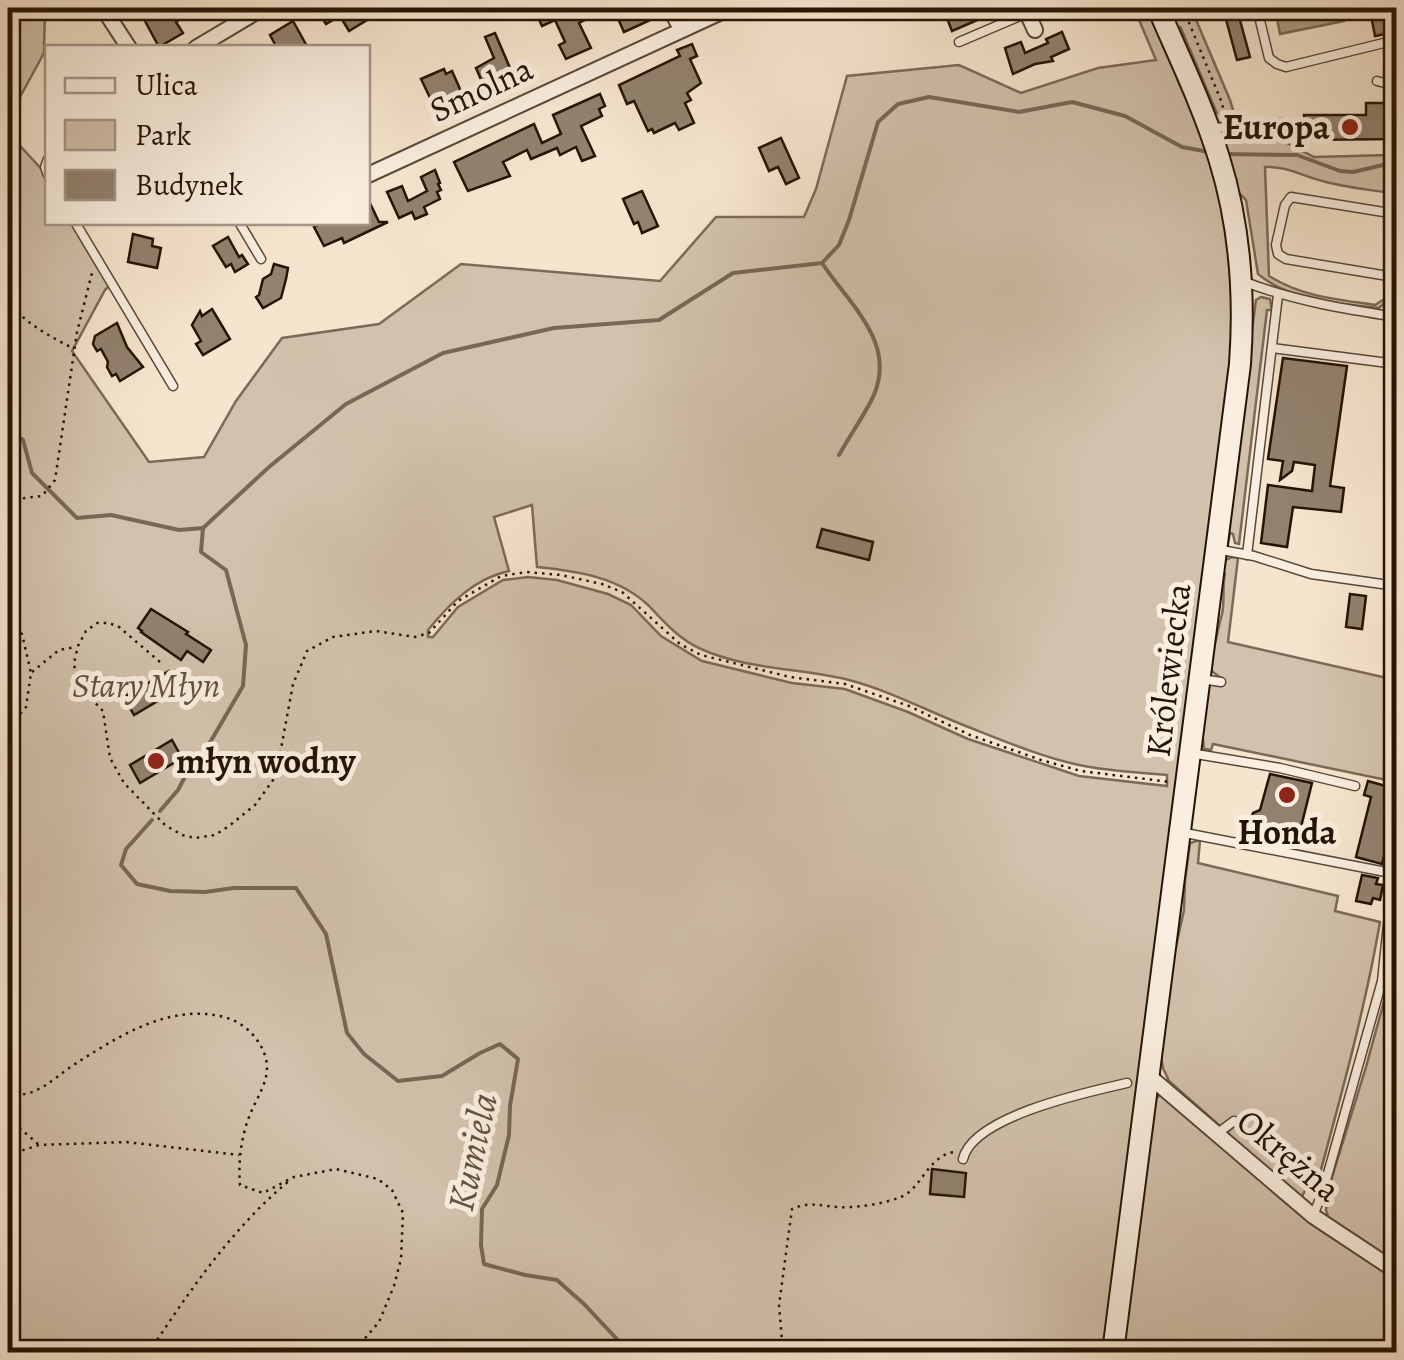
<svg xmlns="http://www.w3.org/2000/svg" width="1404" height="1360" font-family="Alegreya,serif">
  <rect width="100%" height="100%" fill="#f6e5ce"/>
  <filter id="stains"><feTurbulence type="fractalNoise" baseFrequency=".002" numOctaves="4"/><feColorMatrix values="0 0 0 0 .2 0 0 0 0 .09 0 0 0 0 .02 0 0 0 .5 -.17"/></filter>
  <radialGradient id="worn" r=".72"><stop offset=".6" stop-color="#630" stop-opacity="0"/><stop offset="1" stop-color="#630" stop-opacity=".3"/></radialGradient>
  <g fill="#d2c1ac" stroke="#7c6a58" stroke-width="2.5" fill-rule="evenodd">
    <polygon points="8,8 45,8 44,53 8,119"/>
    <path d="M 1134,8 L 1151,8 L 1199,122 L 1228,227 L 1235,345 L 1108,1352 L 8,1352 L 8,133 L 47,175 L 48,222 L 75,223 L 111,284 L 105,290 L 72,351 L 149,462 L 204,457 L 236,401 L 282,338 L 379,324 L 461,264 L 660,281 L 716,217 L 804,217 L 816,189 L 847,76 L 959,65 L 1021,93 L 1098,68 L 1156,60 ZM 532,505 L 537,567 C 577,571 619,577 649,606 C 665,623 679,639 701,649 C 747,670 802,668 849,680 C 894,692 933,714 976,730 C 1011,744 1048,759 1084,766 C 1112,771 1140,773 1167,775 L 1167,786 L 1079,776 L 968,739 L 908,712 L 845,689 L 792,683 L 702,661 L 661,636 L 631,605 L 608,594 L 557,580 L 528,577 L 503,580 L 458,607 L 433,637 L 428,637 L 428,630 C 449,604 475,578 509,571 L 494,517 Z"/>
    <path d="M 1166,8 L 1191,8 L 1230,100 L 1240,134 L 1283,141 L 1314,157 L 1390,155 L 1396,146 L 1396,194 C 1373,190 1349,188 1326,182 C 1304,177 1288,166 1265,167 L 1269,276 C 1303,297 1336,299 1375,305 L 1383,300 L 1388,300 L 1379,308 C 1337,303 1292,302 1258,274 L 1246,200 L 1236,190 Z"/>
    <polygon points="1261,297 1270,299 1272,310 1267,310 1239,544 1235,543 1233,534 1230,533 1228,544 1226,541 1255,307 1256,300"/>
    <path d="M 1232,557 L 1238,558 L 1228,642 L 1396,680 L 1396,782 L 1213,744 L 1211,750 L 1204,749 L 1202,731 L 1209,687 L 1210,684 L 1222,679 L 1209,669 C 1214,651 1217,632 1222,614 C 1225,601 1222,587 1225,574 L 1221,569 L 1225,560 Z"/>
    <path d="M 1200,840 L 1198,863 L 1338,896 L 1335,911 L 1380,922 C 1365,1009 1342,1092 1319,1177 L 1308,1185 L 1301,1198 L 1227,1133 L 1236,1124 L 1221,1127 L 1169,1081 L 1163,1068 L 1160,1051 L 1170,974 L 1184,910 L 1185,881 L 1190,843 Z"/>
    <polygon points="1392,924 1396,925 1396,1264 1329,1220 1326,1210 1329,1187 1366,1067 1394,965"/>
    <polygon points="1160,1095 1164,1095 1170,1099 1320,1230 1396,1278 1396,1352 1121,1352 1153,1101"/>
  </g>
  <polygon fill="#af9e8a" stroke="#786755" stroke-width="2.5" points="1275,8 1341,8 1344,21 1280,34"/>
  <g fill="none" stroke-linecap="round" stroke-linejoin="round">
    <g stroke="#786755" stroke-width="4">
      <polyline points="1180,28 1216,113"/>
      <polyline points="1224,154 1297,155 1340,171 1353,172 1383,165 1396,158"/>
      <path d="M 822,263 C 851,307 900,345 871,401 C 861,420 849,437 839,455"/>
      <polyline points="8,430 23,440 32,473 77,518 111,515 179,530 203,528"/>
      <polyline points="203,528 269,467 346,404 443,353 554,328 659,320 733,273 822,263 839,245 849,220 878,122 898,104 929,97 1019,112 1072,102 1125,116 1182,147 1209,152"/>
      <polyline points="160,811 178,790 188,771 205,751 243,686 246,645 226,570 201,552 203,528"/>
      <polyline points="152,820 126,849 121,865 137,884 170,891 205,892 234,888 296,888 326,934 347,1033 364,1054 398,1081 442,1076 480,1053 500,1044 518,1059 510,1106 509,1135 497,1185 482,1209 481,1245 484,1264 525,1275 557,1280 584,1304 629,1352"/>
    </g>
  </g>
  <g fill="#92816e" stroke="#251405" stroke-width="2.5">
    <polygon points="138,8 151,8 157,17 176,8 182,18 176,22 183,33 159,47"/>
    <polygon points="316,8 360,8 367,20 349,31 340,16 326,24"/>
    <polygon points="534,8 579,8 566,14 579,8 585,20 579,23 591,48 566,59 559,45 565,42 555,20 542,26"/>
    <polygon points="624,8 650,8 655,18 624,32 615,12"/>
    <polygon points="943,8 1005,8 952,31"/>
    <polygon points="1383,8 1396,8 1396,32 1375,36 1370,10"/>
    <polygon points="1237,9 1250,57 1237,60 1224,12"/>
    <polygon points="293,21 308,48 277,48 270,35"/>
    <polygon points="1062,32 1069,49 1051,57 1053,61 1035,64 1013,74 1005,48 1021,42 1025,53 1048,43 1046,39"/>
    <polygon points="495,33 516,82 505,87 502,81 485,89 476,68 494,58 485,37"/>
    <polygon points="692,44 697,56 690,59 701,83 687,93 691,100 685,103 694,123 679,130 675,123 654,133 652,129 648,131 634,101 627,104 619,85 680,56 677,50"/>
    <polygon points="444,69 446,74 452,71 467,105 443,117 436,102 433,104 421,79"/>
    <polygon points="600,94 605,106 599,109 602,116 581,126 595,156 582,161 576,147 560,155 557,148 531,159 527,150 503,162 510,176 468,191 454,162 534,124 542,143 561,134 553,115"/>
    <polygon points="1366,103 1396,103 1396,139 1304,140 1304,115 1366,115"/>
    <polygon points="781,138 799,178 786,184 778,167 769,171 759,148"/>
    <polygon points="435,170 440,183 438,184 441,190 437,192 440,199 424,207 427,214 415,219 412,212 399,218 387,192 402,186 408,201 427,191 421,177"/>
    <polygon points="642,191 658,226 642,233 638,222 634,224 623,199"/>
    <polygon points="368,199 379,222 388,222 344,243 342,238 324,246 314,227 323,222 368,222"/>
    <polygon points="133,234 153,239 152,246 161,248 157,268 128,262"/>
    <polygon points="228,237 239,257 242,255 248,264 235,272 231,264 226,267 213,246"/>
    <polygon points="274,264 288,268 286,279 281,298 263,308 256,297 259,295 263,279 271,274"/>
    <polygon points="212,309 230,339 203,355 196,344 201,341 192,325 200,311 202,316"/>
    <polygon points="117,323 127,347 143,367 120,381 116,374 112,376 107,367 108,362 101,349 97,351 93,344 95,336"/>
    <polygon points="1283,358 1347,366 1330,486 1344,488 1341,512 1293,507 1287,547 1261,543 1268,485 1312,491 1315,465 1294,462 1292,471 1280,480 1283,461 1268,459"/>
    <polygon points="822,529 873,542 869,560 817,547"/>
    <polygon points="1350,594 1366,596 1362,629 1346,627"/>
    <polygon points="151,609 188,632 186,634 211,650 203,662 187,651 181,660 141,632 142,631 138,628"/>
    <polygon points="169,671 178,689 134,715 124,697"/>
    <polygon points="172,740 182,758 140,783 130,765"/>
    <polygon points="1270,774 1312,783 1300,831 1271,823 1248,831 1253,813 1260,810"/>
    <polygon points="1368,781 1396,789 1396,806 1382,864 1356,857 1371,797 1364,795"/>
    <polygon points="1362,875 1378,878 1376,884 1383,885 1380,900 1373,898 1371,904 1356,901"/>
    <polygon points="932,1169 966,1173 964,1197 930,1194"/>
  </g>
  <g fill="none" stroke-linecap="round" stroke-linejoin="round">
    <g stroke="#594837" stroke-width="11">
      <g id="lane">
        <polyline points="1257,8 1269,58 1277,64 1286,67 1396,40"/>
        <polyline points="959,42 1027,13"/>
        <polyline points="1377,81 1396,86"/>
        <polyline points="1213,128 1285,123"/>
        <polyline points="48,159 45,167 48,175"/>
        <polyline points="75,222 173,386"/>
        <polyline points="239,222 261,259"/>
        <polyline points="1394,277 1286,259 1278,254 1276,245 1285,205 1291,197 1396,214"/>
        <path d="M 1245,282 C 1295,301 1345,309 1396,317"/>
        <polyline points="1388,316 1396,264"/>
        <polyline points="1272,348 1396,364"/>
        <polyline points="1216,549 1254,556 1311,574 1396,586"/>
        <polyline points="1247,555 1278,295"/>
        <polyline points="1201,679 1221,682"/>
        <polyline points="1190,753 1280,768 1355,786"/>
        <polyline points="1180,832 1386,872"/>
        <polyline points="1218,1133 1234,1121"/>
        <path d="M 963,1159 C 973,1116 1088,1092 1127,1083"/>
        <polyline points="1313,1216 1323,1191 1382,981 1388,924"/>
      </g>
    </g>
    <g stroke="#594837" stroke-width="18">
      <g id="street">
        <polyline points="103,8 129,48"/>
        <polyline points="670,8 681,29"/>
        <polyline points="1025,8 1035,30"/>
        <polyline points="196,48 263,8"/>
        <polyline points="368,175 730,8"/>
        <polyline points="1149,1076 1313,1216 1396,1271"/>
      </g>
    </g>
    <g stroke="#251405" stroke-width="24">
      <path id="secondary" d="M 1113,1352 L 1240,364 C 1245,295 1240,225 1219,158 C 1203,106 1179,57 1158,8"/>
    </g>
    <g stroke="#251405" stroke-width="2.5" stroke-dasharray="2.5 5" stroke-linecap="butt">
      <polyline points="1183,8 1222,103 1225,118"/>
      <path d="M 8,300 C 23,323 50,336 74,349"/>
      <polyline points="8,500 42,496 55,480 77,332 92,273"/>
      <polyline points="8,625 22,634 31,673 26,707 8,727"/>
      <polyline points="160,662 119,627 109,623 97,623 86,631 78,646 74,663 76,678 83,690 103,711 110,758 124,783 165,825 182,835 195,838 215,835 229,826 255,805 276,776 293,684 307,651 333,637 376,631 415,637 429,633 458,601 501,576 527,572 561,575 602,584 622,592 680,644 701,655 790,677 845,684 909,706 970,735 1041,760 1081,771 1170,782"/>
      <polyline points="32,672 59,650 76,647"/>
      <path d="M 8,1094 C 36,1099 52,1079 75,1064 C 119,1036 170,1003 224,1017 C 244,1022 261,1039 266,1059 C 271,1080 256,1098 249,1117 C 241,1138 238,1163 240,1185 L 263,1193 L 294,1177 L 336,1169 L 378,1179 L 392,1190 L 403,1213 L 401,1259 L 394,1286 L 379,1322 L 353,1352"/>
      <polyline points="8,1118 38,1144"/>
      <polyline points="8,1155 39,1145 126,1142 239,1155"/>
      <path d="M 149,1352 C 189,1292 232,1228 289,1181"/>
      <path d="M 783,1352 L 779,1305 L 792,1209 C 810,1201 819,1206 838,1207 C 858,1208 882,1204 901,1197 C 921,1189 928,1156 954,1152"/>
    </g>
    <use href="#lane" stroke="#f9eedf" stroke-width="8"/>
    <use href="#street" stroke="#f9eedf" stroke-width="14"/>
    <use href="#secondary" stroke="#f9eedf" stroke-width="20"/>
  </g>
  <g fill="#8f2418" stroke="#f9eedf" stroke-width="4">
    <circle cx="1350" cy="127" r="10"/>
    <circle cx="156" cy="761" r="10"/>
    <circle cx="1287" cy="795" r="10"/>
  </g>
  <g text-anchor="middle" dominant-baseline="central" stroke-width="10" stroke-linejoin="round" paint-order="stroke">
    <g font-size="35" fill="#251405" stroke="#f9eedf">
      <text transform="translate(481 89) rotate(-25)">Smolna</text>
      <text transform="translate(1168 670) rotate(-83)">Królewiecka</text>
      <text transform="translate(1289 1155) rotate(40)">Okrężna</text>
    </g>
    <g font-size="35" font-weight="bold" fill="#251405" stroke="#f9eedf" text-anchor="end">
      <text x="1330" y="127">Europa</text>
      <text x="176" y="761" text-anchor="start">młyn wodny</text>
      <text x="1287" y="832" text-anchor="middle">Honda</text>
    </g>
    <g font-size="35" font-style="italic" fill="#62513f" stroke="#f9eedf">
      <text x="146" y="685">Stary Młyn</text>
    </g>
    <g font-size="38" font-style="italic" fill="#635241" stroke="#f9eedf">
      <text transform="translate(472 1152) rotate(-78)">Kumiela</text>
    </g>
  </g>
  <rect width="1404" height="1360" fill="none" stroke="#f6e5ce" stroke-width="40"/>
  <rect x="10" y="10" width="1384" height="1340" fill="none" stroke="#251405" stroke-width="5"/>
  <rect x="20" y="20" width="1364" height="1320" fill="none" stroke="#251405" stroke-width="2.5"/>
  <rect x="45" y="45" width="325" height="180" fill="#f9eedf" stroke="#a49788" stroke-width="2.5"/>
  <rect x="65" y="78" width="50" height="15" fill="#f9eedf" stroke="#a49788" stroke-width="2.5"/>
  <text x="135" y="95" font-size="30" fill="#251405">Ulica</text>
  <rect x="65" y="120" width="50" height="30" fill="#d2c1ac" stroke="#a49788" stroke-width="2.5"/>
  <text x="135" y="145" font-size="30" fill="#251405">Park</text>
  <rect x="65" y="170" width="50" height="30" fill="#92816e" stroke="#a49788" stroke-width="2.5"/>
  <text x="135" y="195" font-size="30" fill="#251405">Budynek</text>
  <rect width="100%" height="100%" filter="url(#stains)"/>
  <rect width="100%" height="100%" fill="url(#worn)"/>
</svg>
